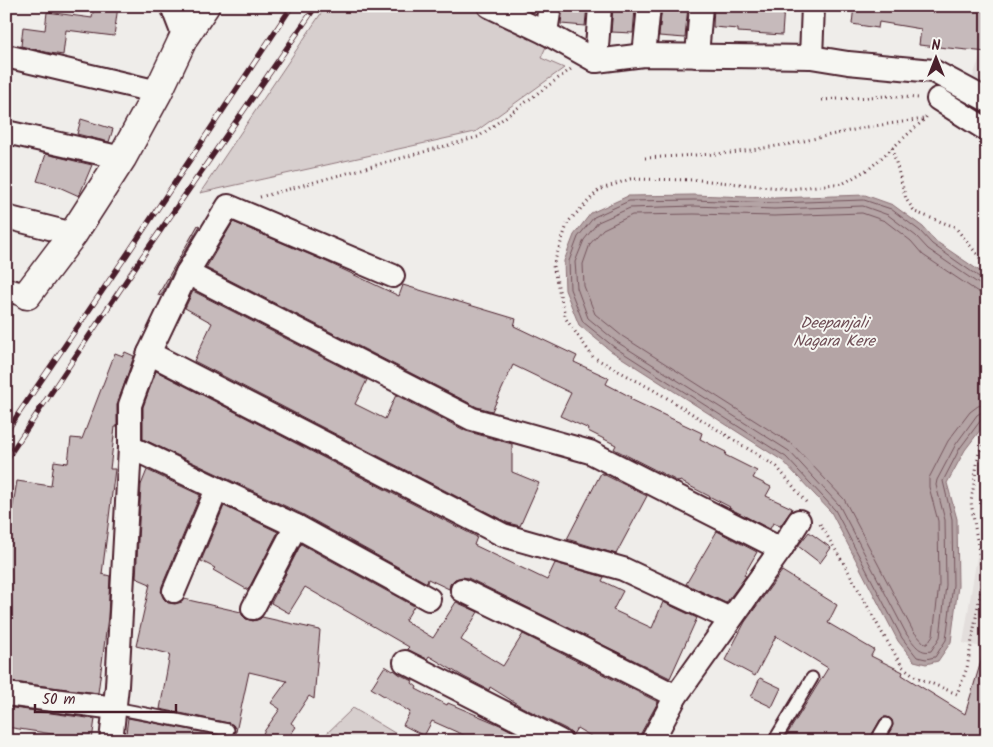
<svg xmlns="http://www.w3.org/2000/svg" width="993" height="747" font-family="Kalam,sans-serif">
  <rect width="100%" height="100%" fill="#efedea"/>
  <filter id="ink" filterUnits="userSpaceOnUse"><feTurbulence type="fractalNoise" baseFrequency=".02" numOctaves="2"/><feDisplacementMap in="SourceGraphic" scale="10" xChannelSelector="R" yChannelSelector="G"/><feConvolveMatrix kernelMatrix="1 2 1 2 8 2 1 2 1" color-interpolation-filters="sRGB"/></filter>
  <g filter="url(#ink)">
    <g fill="#e3dedc">
      <polygon points="987,38 987,128 961,109"/>
      <polygon points="987,495 987,648 963,643"/>
    </g>
    <g fill="#d7cfce" stroke="#90777c">
      <polygon points="326,6 483,6 548,42 541,58 564,68 475,132 200,193"/>
      <polygon points="353,708 408,741 319,741"/>
    </g>
    <polygon fill="#b4a4a5" stroke="#8a6f74" points="694,195 774,198 865,195 893,205 923,227 934,240 987,276 987,421 965,450 947,483 957,519 958,586 951,642 938,661 926,664 914,661 898,641 831,512 783,461 611,351 579,325 565,290 564,261 574,235 591,213 628,196"/>
    <g fill="none" stroke-linecap="round" stroke-linejoin="round">
      <g stroke="#74545c" stroke-width="1">
        <polyline points="987,280 982,279 932,244 920,231 891,209 864,200 774,203 694,200 629,201 594,217 578,237 569,261 570,289 583,322 614,347 786,457 835,510 902,638 917,657 926,659 935,657 946,640 953,585 952,519 943,481 960,448 981,420 984,418 987,418"/>
        <path d="M 987,286 L 979,284 L 928,249 L 916,236 L 888,215 L 863,206 L 774,209 L 694,206 L 630,208 L 598,222 L 584,240 L 575,262 L 577,288 L 588,318 L 617,342 L 789,451 L 839,505 L 907,635 C 914,643 919,654 931,651 L 940,637 L 946,585 L 945,520 L 936,485 L 937,480 L 956,444 L 977,415 L 982,412 L 987,412"/>
        <polyline points="987,293 980,293 975,290 923,255 911,241 885,221 862,213 774,216 694,214 632,215 603,229 590,244 583,264 584,286 595,314 622,336 793,445 844,499 913,631 925,644 927,644 933,635 939,585 938,521 929,487 929,478 948,441 970,412 978,406 987,404"/>
      </g>
    </g>
    <g fill="#c6babb" stroke="#4a1f2b">
      <polygon points="94,6 118,6 114,36 66,30 63,55 50,53 21,46 23,27 45,30 47,12 92,18"/>
      <polygon points="563,6 587,6 585,26 561,24"/>
      <polygon points="662,6 688,6 685,38 659,36"/>
      <polygon points="714,6 784,6 782,35 738,32 738,29 713,27"/>
      <polygon points="854,6 987,6 987,52 919,45 921,29 879,22 878,28 852,24"/>
      <polygon points="613,8 635,9 633,33 611,32"/>
      <polygon points="81,119 113,129 109,142 77,134"/>
      <polygon points="46,154 92,165 79,196 59,187 37,181"/>
      <polygon points="233,222 327,262 399,296 403,285 516,319 514,326 577,356 574,362 609,378 606,384 631,397 630,399 702,433 700,439 726,452 725,455 757,471 753,478 771,487 766,496 792,508 791,511 780,526 773,523 770,529 729,508 730,507 680,481 679,482 614,449 616,445 588,431 589,429 560,416 571,393 513,365 492,411 477,407 206,268"/>
      <polygon points="198,225 200,226 176,266 161,296 158,295"/>
      <polygon points="193,291 367,380 355,404 385,419 396,395 466,431 512,444 512,472 539,483 520,526 508,523 194,361 212,323 185,308"/>
      <polygon points="125,352 134,356 117,405 117,427 115,427 110,469 115,469 102,574 110,576 108,617 98,693 6,681 6,547 17,481 51,486 54,461 68,463 71,438 82,439 115,353 123,356"/>
      <polygon points="156,371 477,537 474,545 547,580 555,563 604,577 602,581 623,591 613,610 652,628 663,602 697,618 670,678 468,578 462,577 455,579 450,584 449,589 428,579 427,583 302,514 143,439 143,407"/>
      <polygon points="147,470 200,495 162,586 161,593 164,599 168,603 175,604 182,602 184,599 241,612 242,615 246,619 253,621 260,619 262,617 320,630 314,699 309,696 291,723 296,727 286,741 274,741 263,733 280,709 271,703 287,681 249,672 234,741 125,741 128,718 227,737 233,735 235,731 233,725 229,723 160,709 170,654 136,646 150,584 136,578 141,485"/>
      <polygon points="601,473 647,496 616,554 567,539"/>
      <polygon points="224,506 278,532 248,590 213,570 215,568 201,561"/>
      <polygon points="717,531 757,552 744,575 746,576 726,603 686,584"/>
      <polygon points="809,532 831,548 820,563 798,546"/>
      <polygon points="301,544 414,606 405,621 433,638 456,602 478,612 461,640 503,666 523,634 658,702 640,735 639,741 599,741 577,728 572,736 571,733 566,729 522,707 490,687 489,690 464,677 429,656 427,659 407,649 409,647 305,587 289,613 271,603"/>
      <polygon points="782,571 837,605 828,623 874,650 871,656 903,672 902,675 965,714 983,655 987,656 987,741 885,741 893,725 892,720 887,717 883,717 880,720 869,741 783,741 828,668 776,636 755,676 725,660 745,622"/>
      <polygon points="385,666 393,671 394,670 399,674 413,681 412,683 417,687 416,689 447,705 448,703 500,725 531,741 477,741 432,721 424,736 403,725 410,712 371,688"/>
      <polygon points="760,678 781,688 772,707 751,697"/>
      <polygon points="6,707 95,719 92,740 6,727"/>
    </g>
    <g fill="none" stroke-linecap="round" stroke-linejoin="round">
      <g stroke="#4a1f2b" stroke-width="15">
        <g id="lane">
          <polyline points="115,708 228,730"/>
          <polyline points="774,741 812,678"/>
          <polyline points="876,741 886,724"/>
        </g>
      </g>
      <g stroke="#4a1f2b" stroke-width="26">
        <g id="street">
          <polyline points="172,6 184,37"/>
          <polyline points="489,6 546,33 596,61 644,55 811,57 848,63 933,71 987,100"/>
          <polyline points="546,33 550,6"/>
          <polyline points="644,55 649,6"/>
          <polyline points="6,56 158,92"/>
          <polyline points="697,56 701,6"/>
          <polyline points="811,57 813,6"/>
          <polyline points="596,61 600,6"/>
          <polyline points="938,99 987,130"/>
          <polyline points="6,132 122,158"/>
          <polyline points="6,217 73,234"/>
          <polyline points="187,273 472,419 590,452 781,549"/>
          <polyline points="6,290 27,295"/>
          <polyline points="149,353 503,535 623,569 730,619"/>
          <polyline points="130,447 296,526 429,599"/>
          <polyline points="462,590 577,646 676,696"/>
          <polyline points="174,591 217,489"/>
          <polyline points="253,608 296,526"/>
          <polyline points="405,662 560,741"/>
          <polyline points="6,694 115,708"/>
          <polyline points="111,741 117,686 130,447 130,405 149,353 187,273 228,206 393,276"/>
          <polyline points="652,741 676,696 781,549 799,521"/>
        </g>
      </g>
      <g stroke="#4a1f2b" stroke-width="31">
        <polyline id="secondary" points="27,295 73,234 122,158 158,92 184,37 205,6"/>
      </g>
      <g stroke="#4a1f2b" stroke-width="3" stroke-dasharray="1 4" stroke-linecap="butt">
        <polyline points="822,100 885,96 919,98"/>
        <polyline points="892,148 906,199 915,212 955,227 981,259 987,262"/>
        <polyline points="645,158 731,153 790,144 867,127 924,119"/>
        <polyline points="260,197 478,137 571,69"/>
        <polyline points="806,502 777,467 659,393 593,357 566,319 553,266 568,222 599,190 630,179 699,180 790,189 844,183 870,168 925,119 928,114"/>
        <polyline points="820,524 850,574 881,631 902,666 916,677 957,694 967,668 983,578 971,502 979,452 987,440"/>
      </g>
      <use href="#lane" stroke="#f6f6f2" stroke-width="11"/>
      <use href="#street" stroke="#f6f6f2" stroke-width="22"/>
      <use href="#secondary" stroke="#f6f6f2" stroke-width="28"/>
      <g stroke="#4a1f2b" stroke-width="5.5">
        <g id="rail">
          <polyline points="6,432 128,253 292,6"/>
          <polyline points="6,460 140,260 316,6"/>
        </g>
      </g>
      <use href="#rail" stroke="#f6f6f2" stroke-width="4" stroke-dasharray="11" stroke-linecap="butt"/>
    </g>
  </g>
  <g text-anchor="middle" dominant-baseline="central" stroke-width="4" stroke-linejoin="round" paint-order="stroke">
    <g font-size="16" font-style="italic" fill="#6f4e56" stroke="#f6f6f2">
      <text x="834" y="323">Deepanjali<tspan x="834" dy="18">Nagara Kere</tspan></text>
    </g>
  </g>
  <rect width="993" height="747" fill="none" stroke="#f6f6f2" stroke-width="25"/>
  <rect x="12" y="12" width="968" height="722" fill="none" stroke="#4a1f2b" stroke-width="2" filter="url(#ink)"/>
  <g transform="translate(936 58)" stroke="#f6f6f2" stroke-width="4" paint-order="stroke">
  <path d="M0-4L9 19L0 12L-9 19Z" fill="#4a1f2b"/>
  <text y="-8" font-size="14" font-weight="bold" text-anchor="middle" fill="#4a1f2b">N</text>
  </g>
  <path d="M35 704v8h141v-8" fill="none" stroke="#4a1f2b" stroke-width="2.5"/>
  <text x="42" y="704" font-size="15" fill="#4a1f2b" stroke="#f6f6f2" stroke-width="4" paint-order="stroke">50 m</text>
</svg>
